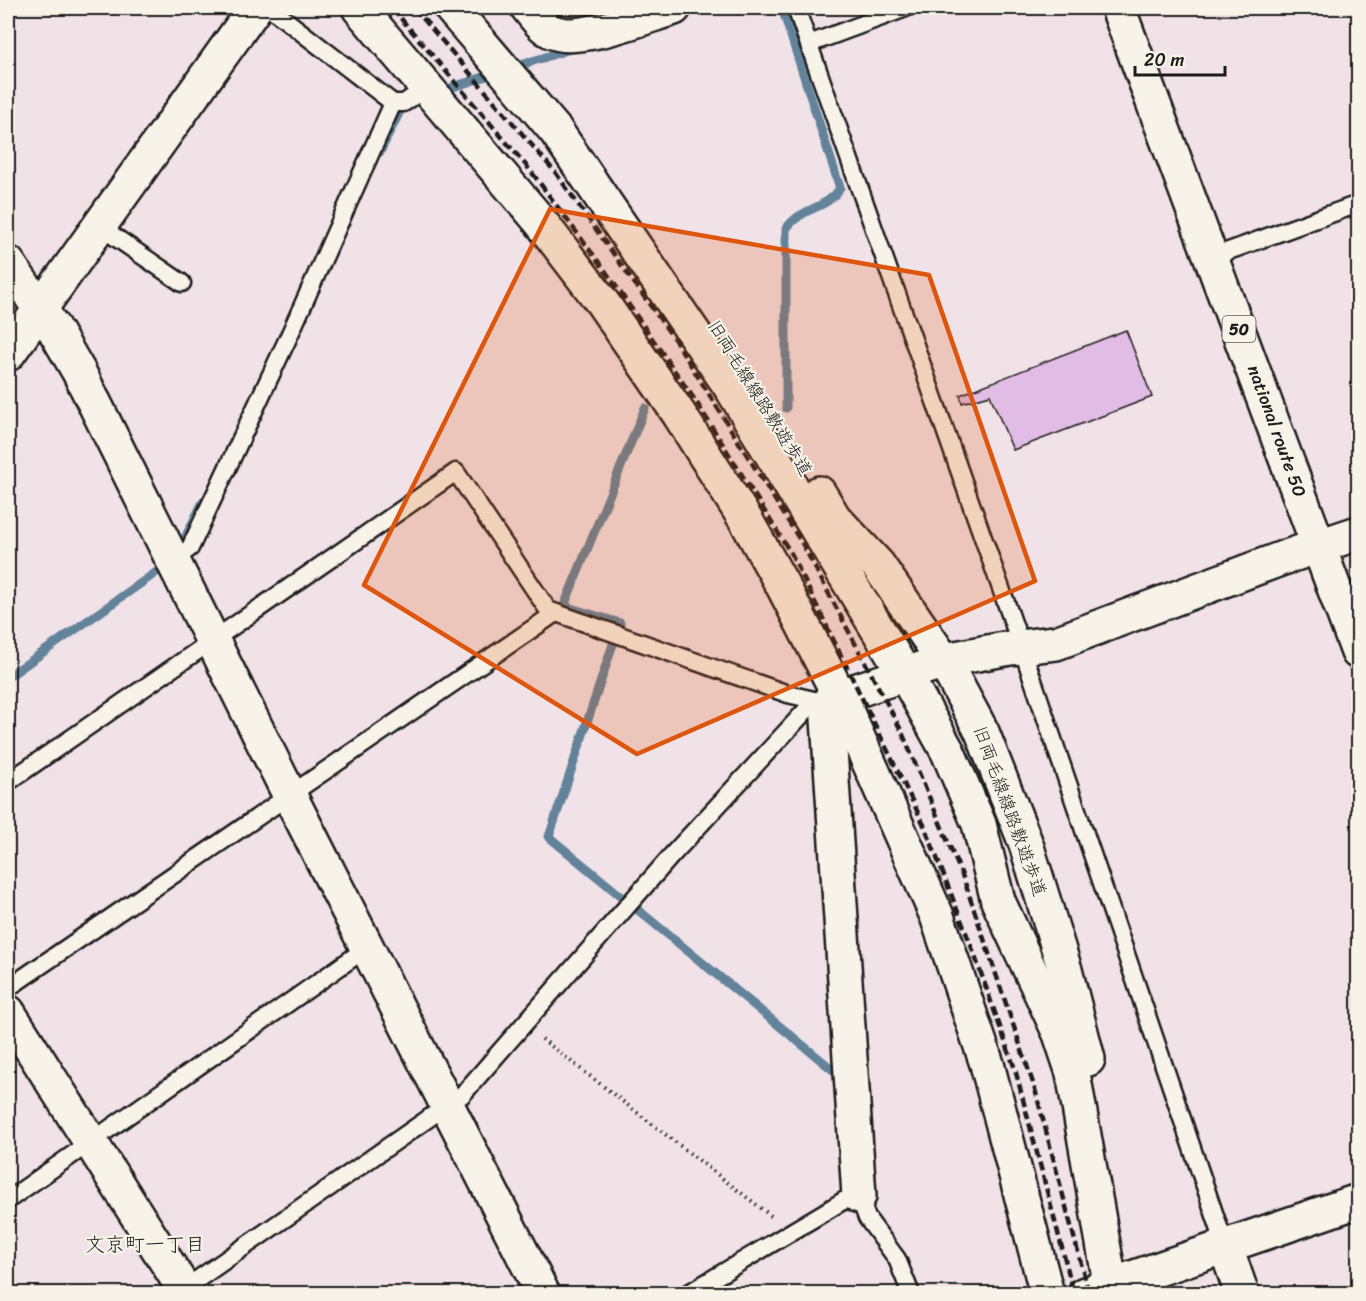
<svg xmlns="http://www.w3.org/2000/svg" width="1366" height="1301" font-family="Sriracha,'Klee One',sans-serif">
  <rect width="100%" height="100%" fill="#f0e2e7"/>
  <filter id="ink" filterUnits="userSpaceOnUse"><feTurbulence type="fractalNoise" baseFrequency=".0167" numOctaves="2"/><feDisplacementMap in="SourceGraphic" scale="12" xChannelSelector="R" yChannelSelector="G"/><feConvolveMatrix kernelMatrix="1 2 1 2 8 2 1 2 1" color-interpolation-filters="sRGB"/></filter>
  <g filter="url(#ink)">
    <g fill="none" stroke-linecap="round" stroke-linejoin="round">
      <g stroke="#62839a" stroke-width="9">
        <path d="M 782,8 L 840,188 C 827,210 802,206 786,229 L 786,408"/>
        <polyline points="512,68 573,48"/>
        <polyline points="438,92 499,72"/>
        <polyline points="380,152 404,103 407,102"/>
        <polyline points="645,408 564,606 620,623 549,837 833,1070"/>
        <polyline points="177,554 203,502"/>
        <polyline points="8,677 168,564"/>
      </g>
    </g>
    <polygon fill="#e1bce5" stroke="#1c1c1c" stroke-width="1.5" points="1126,330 1152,397 1013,450 990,395 962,403 960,395"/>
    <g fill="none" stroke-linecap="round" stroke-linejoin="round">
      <g stroke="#1c1c1c" stroke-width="21">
        <g id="lane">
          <polyline points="270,8 393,103 404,103 427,87"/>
          <polyline points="796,8 1022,648 1226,1248"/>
          <polyline points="809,44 906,8"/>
          <polyline points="99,226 182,283"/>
          <polyline points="1212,257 1358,204"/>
          <polyline points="173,561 190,548 289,336 393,103"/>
          <polyline points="8,782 456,472 548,610 788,694 818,701"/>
          <polyline points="8,988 554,614"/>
          <polyline points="8,1200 368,947"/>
          <polyline points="181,1291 462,1095 672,855 810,706 824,700"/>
          <polyline points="687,1294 843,1201 859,1196 867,1218 897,1259 911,1294"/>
        </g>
      </g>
      <g stroke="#1c1c1c" stroke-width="38">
        <g id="street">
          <polyline points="359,8 540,221 602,302 679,414 747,522 784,588 840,697 937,916 987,1064 1047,1294"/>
          <polyline points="451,8 556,131 732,389 905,674 948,752 979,824 998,901 1060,1034 1073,1073 1112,1294"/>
          <path d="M 528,8 C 534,15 542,27 551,31 C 576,45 647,16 674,8"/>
          <polyline points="8,263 54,329 79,372 289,794 543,1294"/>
          <polyline points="8,354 255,8"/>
          <polyline points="819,493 834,518 878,565 944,661 982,732 1026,844 1065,970 1088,1059"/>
          <polyline points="8,1012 187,1294"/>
          <polyline points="859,1196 828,719 828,707 831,699 950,659 1010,648 1056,643 1283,558 1358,533"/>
          <polyline points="1226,1248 1242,1294"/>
          <polyline points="1085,1294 1358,1201"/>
        </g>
      </g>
      <g stroke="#1c1c1c" stroke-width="38">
        <polyline id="highway" points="1118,8 1358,652"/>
      </g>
      <polyline stroke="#1c1c1c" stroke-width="4" stroke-dasharray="1.5 4.5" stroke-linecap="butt" points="542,1039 771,1216"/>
      <use href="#lane" stroke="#f7f3e8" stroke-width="16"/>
      <use href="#street" stroke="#f7f3e8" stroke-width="33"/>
      <use href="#highway" stroke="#f7f3e8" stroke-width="33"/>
      <g stroke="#1c1c1c" stroke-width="4.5" stroke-dasharray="9 4.5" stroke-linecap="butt">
        <polyline points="392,8 530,170 604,269 697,403 792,555 925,827 972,948 1015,1069 1074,1294"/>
        <polyline points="414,8 555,172 677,343 803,545 901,730 964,880 1035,1089 1089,1294"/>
      </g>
    </g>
  </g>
  <path fill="#de560d" fill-opacity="0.2" stroke="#de560d" stroke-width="4.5" stroke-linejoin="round" d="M 550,209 L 929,275 L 1035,581 L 637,754 L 364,585 Z"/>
  <g text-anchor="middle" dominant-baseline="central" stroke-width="4.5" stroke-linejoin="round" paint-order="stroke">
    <rect fill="#f7f3e8" stroke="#5e5c59" stroke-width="1.5" x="1222.5" y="316" width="33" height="26" rx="4.5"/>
    <g font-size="16" font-weight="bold" fill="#1c1c1c">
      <text x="1239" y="329">50</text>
    </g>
    <g font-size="18" fill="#1c1c1c" stroke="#f7f3e8">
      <text transform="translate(760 398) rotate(58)">旧両毛線線路敷遊歩道</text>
      <text transform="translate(1277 431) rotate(70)">national route 50</text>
      <text transform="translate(1010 811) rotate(70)">旧両毛線線路敷遊歩道</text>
    </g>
    <g font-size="20" fill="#1c1c1c" stroke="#f7f3e8">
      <text x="145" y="1244">文京町一丁目</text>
    </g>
  </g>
  <rect width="1366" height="1301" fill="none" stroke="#f7f3e8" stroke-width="30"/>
  <rect x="15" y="15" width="1336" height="1271" fill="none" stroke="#1c1c1c" stroke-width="2" filter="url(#ink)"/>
  <path d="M1135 66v9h90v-9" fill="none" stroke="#1c1c1c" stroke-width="3"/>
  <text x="1144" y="66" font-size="18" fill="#1c1c1c" stroke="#f7f3e8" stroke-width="4.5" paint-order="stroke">20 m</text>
</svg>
